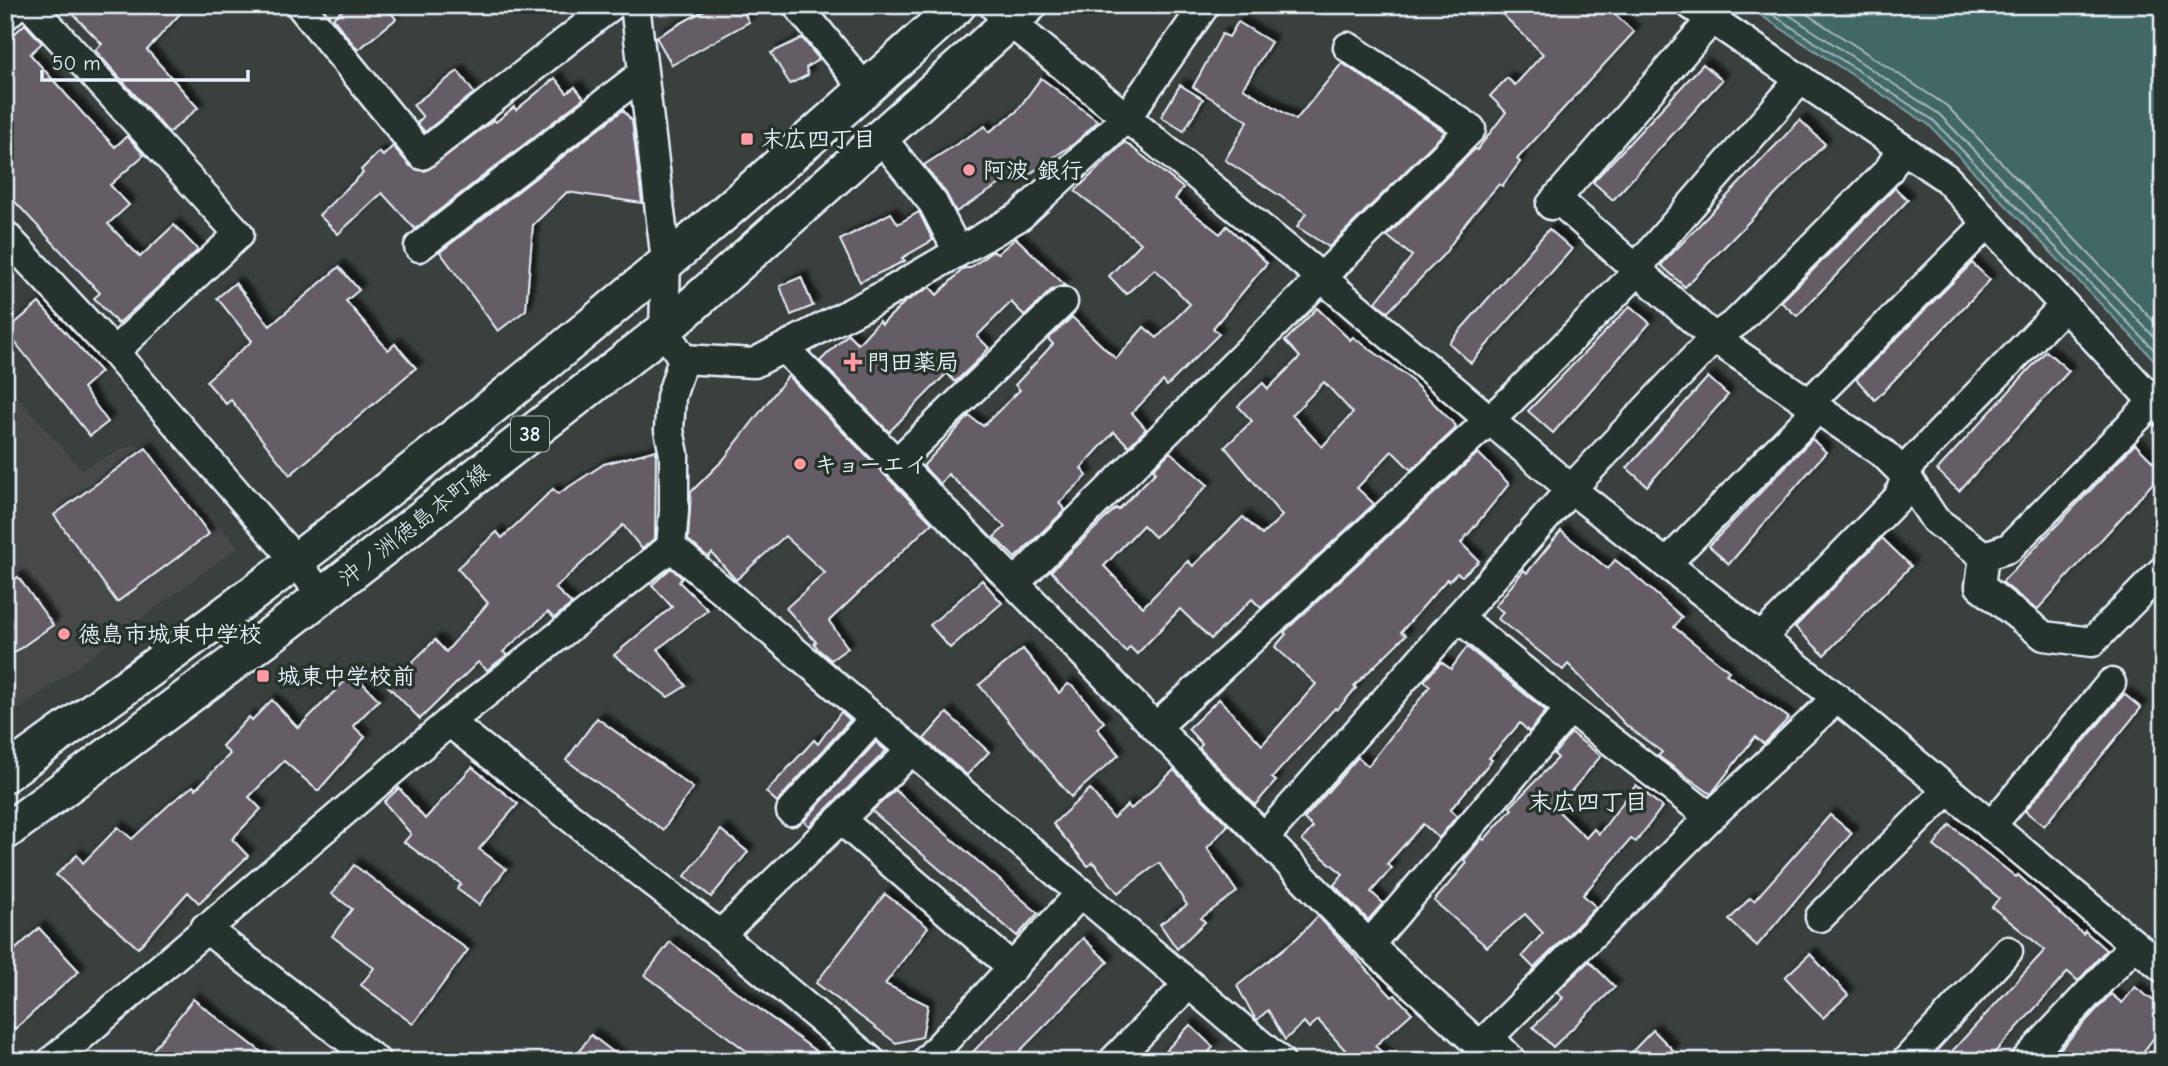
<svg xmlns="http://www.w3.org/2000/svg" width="2168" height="1066" font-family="'Comic Neue','Klee One',sans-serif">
  <defs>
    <filter id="shadow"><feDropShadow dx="6" dy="-6" stdDeviation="2" flood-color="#0009"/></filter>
  </defs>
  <rect width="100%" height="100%" fill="#39403e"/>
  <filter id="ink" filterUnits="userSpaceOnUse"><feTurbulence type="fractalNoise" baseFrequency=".0143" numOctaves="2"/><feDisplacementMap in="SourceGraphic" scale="14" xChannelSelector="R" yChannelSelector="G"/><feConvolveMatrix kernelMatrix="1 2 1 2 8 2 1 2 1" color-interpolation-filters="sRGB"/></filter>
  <g filter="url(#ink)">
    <polygon fill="#46494a" points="5,383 81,469 133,444 160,454 238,547 5,720"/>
    <polygon fill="#426766" stroke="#849ea0" stroke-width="2" points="1745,5 2163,5 2163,369 1929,125"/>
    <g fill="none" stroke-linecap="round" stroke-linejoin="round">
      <g stroke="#a6babe" stroke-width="2">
        <polyline points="1758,5 1933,120 2163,359"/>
        <polyline points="1774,5 1939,114 2163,346"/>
        <polyline points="1793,5 1947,106 2163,331"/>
      </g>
    </g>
    <g fill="#655d65" stroke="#e8f1f8" stroke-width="2" fill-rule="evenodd" filter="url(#shadow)">
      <polygon points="64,5 188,5 147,50 198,108 169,133 95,50 102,44"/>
      <polygon points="349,5 385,5 396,19 358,50 333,18"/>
      <polygon points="714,5 740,5 749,22 672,65 656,37"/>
      <polygon points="1493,5 1605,5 1634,32 1517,159 1520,162 1502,186 1499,184 1467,221 1445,253 1388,312 1376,302 1412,256 1387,236 1475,149 1477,150 1506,112 1490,96 1507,78 1515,85 1543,54"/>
      <polygon points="1238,22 1271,42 1243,88 1296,120 1342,63 1445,132 1329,247 1297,227 1306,213 1225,160 1248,121 1193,87 1222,34 1229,37"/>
      <polygon points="25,24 42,43 30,54 86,117 115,147 127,136 144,155 110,185 129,205 108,224 140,257 174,225 198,250 118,324 94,298 100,293 5,191 5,32 13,35"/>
      <polygon points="802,38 819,59 806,68 808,75 790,84 771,53"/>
      <polygon points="1703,64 1722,80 1613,200 1593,182"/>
      <polygon points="458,71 474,93 425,132 417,123 423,117 413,105"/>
      <polygon points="555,78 567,93 575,87 584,98 415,229 382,193 338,234 319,215 363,173 361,170 379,152 383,156 393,146 410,166 425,171 494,120 496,122 514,107 516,110"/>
      <polygon points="1041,78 1098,121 1075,143 1028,175 1024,169 956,212 946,193 924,165 985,126 989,132 1016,112"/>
      <polygon points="1180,85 1203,99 1184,131 1161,117"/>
      <polygon points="623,110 632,121 642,203 567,192 533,225 526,310 498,331 440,252"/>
      <polygon points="1800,120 1825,144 1685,287 1661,265"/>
      <polygon points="1125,142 1183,188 1175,199 1220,234 1227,226 1267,263 1213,328 1219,334 1167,386 1163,381 1132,413 1146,429 1129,446 1114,432 1081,468 1087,476 1059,503 1065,510 1015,558 994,537 1005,527 948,474 940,484 923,466 969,416 983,426 1020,390 1015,385 1053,344 1048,339 1072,317 1116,359 1144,327 1157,338 1190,304 1155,269 1126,294 1109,276 1141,243 1075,191"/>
      <polygon points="1895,188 1908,200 1797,316 1781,302"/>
      <polygon points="919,212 933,240 902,258 905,261 860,282 840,240 891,213 898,224"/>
      <polygon points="1549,229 1572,249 1471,363 1449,343"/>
      <polygon points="1016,238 1065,285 1051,290 1025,316 1011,302 977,336 989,348 976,362 955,382 947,373 889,432 820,361 848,334 858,344 879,321 882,324 905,302 930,287 937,295 964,268 970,268 993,251 997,254"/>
      <polygon points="1972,263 1990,280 1875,400 1856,379"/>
      <polygon points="339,267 359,290 346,301 388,350 395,344 416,368 290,475 231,400 226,404 206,381 252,341 217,298 235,283 270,326"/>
      <polygon points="801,277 813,306 791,315 780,286"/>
      <polygon points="39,303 101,372 83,388 108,422 90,436 6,331"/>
      <polygon points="1630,306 1650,323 1553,433 1528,411"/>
      <path d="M 1317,308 L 1350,340 L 1353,337 L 1406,375 L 1456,426 L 1454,430 L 1411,470 L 1392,451 L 1357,488 L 1374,504 L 1261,608 L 1252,599 L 1211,639 L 1180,609 L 1137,654 L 1130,647 L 1126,652 L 1051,571 L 1116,508 L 1118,510 L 1156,472 L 1153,469 L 1170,452 L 1208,485 L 1155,537 L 1143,525 L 1104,566 L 1143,607 L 1188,561 L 1193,566 L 1243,517 L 1262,535 L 1282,516 L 1225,447 L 1252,421 L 1238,406 L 1263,383 L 1268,389 L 1300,357 L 1285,341 ZM 1324,382 L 1353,413 L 1322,447 L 1292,415 Z"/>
      <polygon points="2046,351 2069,371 1959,491 1937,470"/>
      <polygon points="788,376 932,523 829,621 848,648 831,660 818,649 814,643 816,642 786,608 825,573 785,536 736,580 712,553 708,557 688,540 691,492 723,460"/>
      <polygon points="1708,377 1728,395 1647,486 1627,468"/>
      <polygon points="1812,439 1826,452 1729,564 1709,546"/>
      <polygon points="2135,444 2163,472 2037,610 2002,582"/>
      <polygon points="146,448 209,534 117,602 54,515"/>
      <polygon points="656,450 655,538 642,549 623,525 555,588 572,604 554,618 548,612 503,652 507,655 487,670 478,662 420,719 388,686 435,640 446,652 488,603 457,568 497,532 502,538 553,489 558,494 604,464"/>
      <polygon points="1478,453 1509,484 1461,543 1479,561 1462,576 1457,573 1449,581 1447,579 1401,632 1406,635 1354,686 1356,688 1337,710 1335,708 1272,778 1276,781 1255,805 1199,748 1202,744 1188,729 1219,699 1262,745 1316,684 1275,647 1286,634 1284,632"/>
      <polygon points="1561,531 1608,569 1615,560 1632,573 1682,617 1674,627 1729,671 1726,674 1789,718 1764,744 1755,737 1711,794 1658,756 1662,752 1627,726 1568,664 1563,670 1498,619 1503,612 1495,606 1524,570 1527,573"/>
      <polygon points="1882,538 1911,566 1824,655 1795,627"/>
      <polygon points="671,568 682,578 679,582 708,610 658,649 686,686 668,697 614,655 672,607 652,585"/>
      <polygon points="18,577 53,625 5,659 5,586"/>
      <polygon points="982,580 1002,603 950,648 930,625"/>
      <polygon points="1467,647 1546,711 1529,732 1520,723 1489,758 1492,760 1450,810 1457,816 1439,838 1423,824 1387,864 1392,868 1371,892 1383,903 1368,920 1334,885 1343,874 1302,840 1313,827 1304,819 1358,757 1368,766 1430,686 1424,681 1441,662 1451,669"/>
      <polygon points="1023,649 1059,693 1068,684 1075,688 1104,722 1097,728 1119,755 1071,797 979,685"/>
      <polygon points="353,673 379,700 353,726 365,737 318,791 284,761 249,797 261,809 232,839 248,856 199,903 188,892 138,948 56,875 77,855 83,863 118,827 132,839 172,802 193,786 196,789 230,754 222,746 249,717 252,720 272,700 298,728"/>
      <polygon points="2124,694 2141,708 2044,826 2025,811"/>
      <polygon points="841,712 850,720 777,802 766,792 814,740 818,744"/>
      <polygon points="947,713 989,752 967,775 924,739"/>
      <polygon points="597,718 693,788 663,830 566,760"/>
      <polygon points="1571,733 1601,756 1556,809 1586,838 1594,829 1599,834 1636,785 1662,807 1636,842 1631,839 1583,895 1596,907 1534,968 1522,956 1543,933 1525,914 1487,947 1434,901 1467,863 1464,860 1482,838 1484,840 1512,809 1510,807 1558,758 1554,754"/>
      <polygon points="876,742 886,751 809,826 804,821"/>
      <polygon points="472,767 518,804 479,849 506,869 479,905 457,889 461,884 404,842 411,834 384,802 399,788 425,819"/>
      <polygon points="1174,770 1228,825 1207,848 1237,892 1201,918 1205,922 1177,949 1160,924 1187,905 1159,863 1118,893 1093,862 1088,866 1053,824 1090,789 1113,818 1128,805 1131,809"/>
      <polygon points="895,790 1038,913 1017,936 872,811"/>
      <polygon points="1830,815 1852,833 1757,946 1729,920 1750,898 1754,901"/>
      <polygon points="1950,825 2016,877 2018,875 2083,934 2085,931 2106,950 2078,981 2068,972 1987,1061 1943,1061 2045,950 1992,907 1999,898 1934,846"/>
      <polygon points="721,830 748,852 711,897 685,876"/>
      <polygon points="354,865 468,950 413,1024 361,985 374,968 332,936 352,909 332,894"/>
      <polygon points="885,894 928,927 885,984 928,1005 922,1037 896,1043 816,983"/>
      <polygon points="1318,916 1392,997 1395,995 1412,1013 1375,1046 1392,1061 1355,1061 1318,1020 1309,1028 1304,1022 1285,1040 1268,1010 1257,1020 1255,1018 1237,986 1297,938"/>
      <polygon points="39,928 79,971 15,1029 5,1018 5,959"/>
      <polygon points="1083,938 1108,962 1010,1061 964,1061"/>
      <polygon points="670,942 829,1061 760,1061 645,975"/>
      <polygon points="1810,954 1848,995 1823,1018 1785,977"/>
      <polygon points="1589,961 1615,987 1553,1047 1533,1027 1563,998 1557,992"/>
      <polygon points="2135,987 2163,1008 2163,1026 2136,1061 2049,1061 2111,994 2122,1003"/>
      <polygon points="193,999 273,1061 144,1061"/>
      <polygon points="1190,1025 1213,1047 1201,1061 1156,1061"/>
      <polygon points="1653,1030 1673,1050 1663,1061 1623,1061"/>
      <polygon points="591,1035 625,1061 572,1061"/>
    </g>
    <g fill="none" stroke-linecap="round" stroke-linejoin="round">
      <g stroke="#e8f1f8" stroke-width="33">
        <g id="minor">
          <polyline points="30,5 239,234 114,352"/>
          <polyline points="300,5 422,155 612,5"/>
          <polyline points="635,5 666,261 664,330 683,359 754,363 879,298 1020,216 1126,118 1205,5"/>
          <polyline points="797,5 866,90"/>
          <polyline points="993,5 1010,22 1322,278 1571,489 1837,698 2163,968"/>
          <polyline points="1691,5 1946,178 2163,412"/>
          <polyline points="5,16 17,5"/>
          <polyline points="880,136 933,203 958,252"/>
          <polyline points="1556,198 1714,338 1884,454 1906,476 1935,520 1984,556 2009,548 2153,402"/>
          <polyline points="1551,205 1712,19"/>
          <polyline points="5,235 114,352 296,561 322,596"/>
          <polyline points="419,247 642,74"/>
          <polyline points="784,348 1369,945 1480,1046 1710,817 1837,698"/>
          <polyline points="897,462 1063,302"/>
          <polyline points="671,547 1280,1061"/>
          <polyline points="1984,556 1980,586 2044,636 2092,642 2163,570"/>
          <polyline points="1666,564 1807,420 1818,394 1987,224"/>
          <polyline points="1015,583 1471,129 1348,47"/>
          <polyline points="1761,638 1898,498 1911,463 2063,307"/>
          <polyline points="1570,709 1710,817"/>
          <polyline points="449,722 720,935 871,1061"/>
          <polyline points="1156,727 1510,401 1639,270 1646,257 1801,79"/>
          <polyline points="791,811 873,720"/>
          <polyline points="840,819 1013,968"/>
          <polyline points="1991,826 2111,683"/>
          <polyline points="1264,838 1571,489 1714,338 1737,322 1888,171 1902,148"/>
          <polyline points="1820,917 1948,790"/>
          <polyline points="205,928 376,1061"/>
          <polyline points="720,935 910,752"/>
          <polyline points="1369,945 1570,709 1458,617"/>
          <polyline points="1489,1037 1512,1061"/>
          <polyline points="52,1061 449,722 671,547 674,511 674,454 669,430 671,397 683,359"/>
          <polyline points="926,1061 1081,893"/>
          <polyline points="1113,1061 1189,984"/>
          <polyline points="1906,1061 2008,951"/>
          <polyline points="2025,1061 2134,945"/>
        </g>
      </g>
      <g stroke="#e8f1f8" stroke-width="40">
        <g id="major">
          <path d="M 5,774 C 101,704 199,636 293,563 C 523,387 745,201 958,5"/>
          <polyline points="5,832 283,626 664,330 1029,5"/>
        </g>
      </g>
      <use href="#minor" stroke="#26332d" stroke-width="28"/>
      <use href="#major" stroke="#26332d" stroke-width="35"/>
    </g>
  </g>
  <g fill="#ff9aa2" stroke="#26332d" stroke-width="2.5">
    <rect x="740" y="132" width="14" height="14" rx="3.5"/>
    <circle cx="969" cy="170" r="7"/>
    <path d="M849.5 351.5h7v7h7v7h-7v7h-7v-7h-7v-7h7z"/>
    <circle cx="800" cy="464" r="7"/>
    <circle cx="64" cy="634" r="7"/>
    <rect x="256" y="669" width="14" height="14" rx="3.5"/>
  </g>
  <g text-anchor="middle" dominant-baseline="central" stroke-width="7" stroke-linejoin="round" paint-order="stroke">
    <rect fill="#26332d" stroke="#aeb8bb" stroke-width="2" x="511" y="416.5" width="38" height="35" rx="5"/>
    <g font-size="21" font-weight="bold" fill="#e8f1f8">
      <text x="530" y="434">38</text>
    </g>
    <g font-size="23" font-weight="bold" fill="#e8f1f8" stroke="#26332d" text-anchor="start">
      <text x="761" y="139">末広四丁目</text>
      <text x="983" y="170">阿波 銀行</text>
      <text x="867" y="362">門田薬局</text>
      <text x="814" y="464">キョーエイ</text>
      <text x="78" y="634">徳島市城東中学校</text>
      <text x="277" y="676">城東中学校前</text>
    </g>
    <g font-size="23" fill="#e8f1f8" stroke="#26332d">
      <text transform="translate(414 525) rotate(-38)">沖ノ洲徳島本町線</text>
    </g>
    <g font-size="24" font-weight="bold" fill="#e8f1f8" stroke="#26332d">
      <text x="1588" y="802">末広四丁目</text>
    </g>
  </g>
  <rect width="2168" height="1066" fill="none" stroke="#26332d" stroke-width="28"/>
  <rect x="14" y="14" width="2140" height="1038" fill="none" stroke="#e8f1f8" stroke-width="2.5" filter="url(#ink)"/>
  <path d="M42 70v10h206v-10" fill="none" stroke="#e8f1f8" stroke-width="3.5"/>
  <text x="52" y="70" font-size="21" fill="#e8f1f8" stroke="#26332d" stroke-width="5" paint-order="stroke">50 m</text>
</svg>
